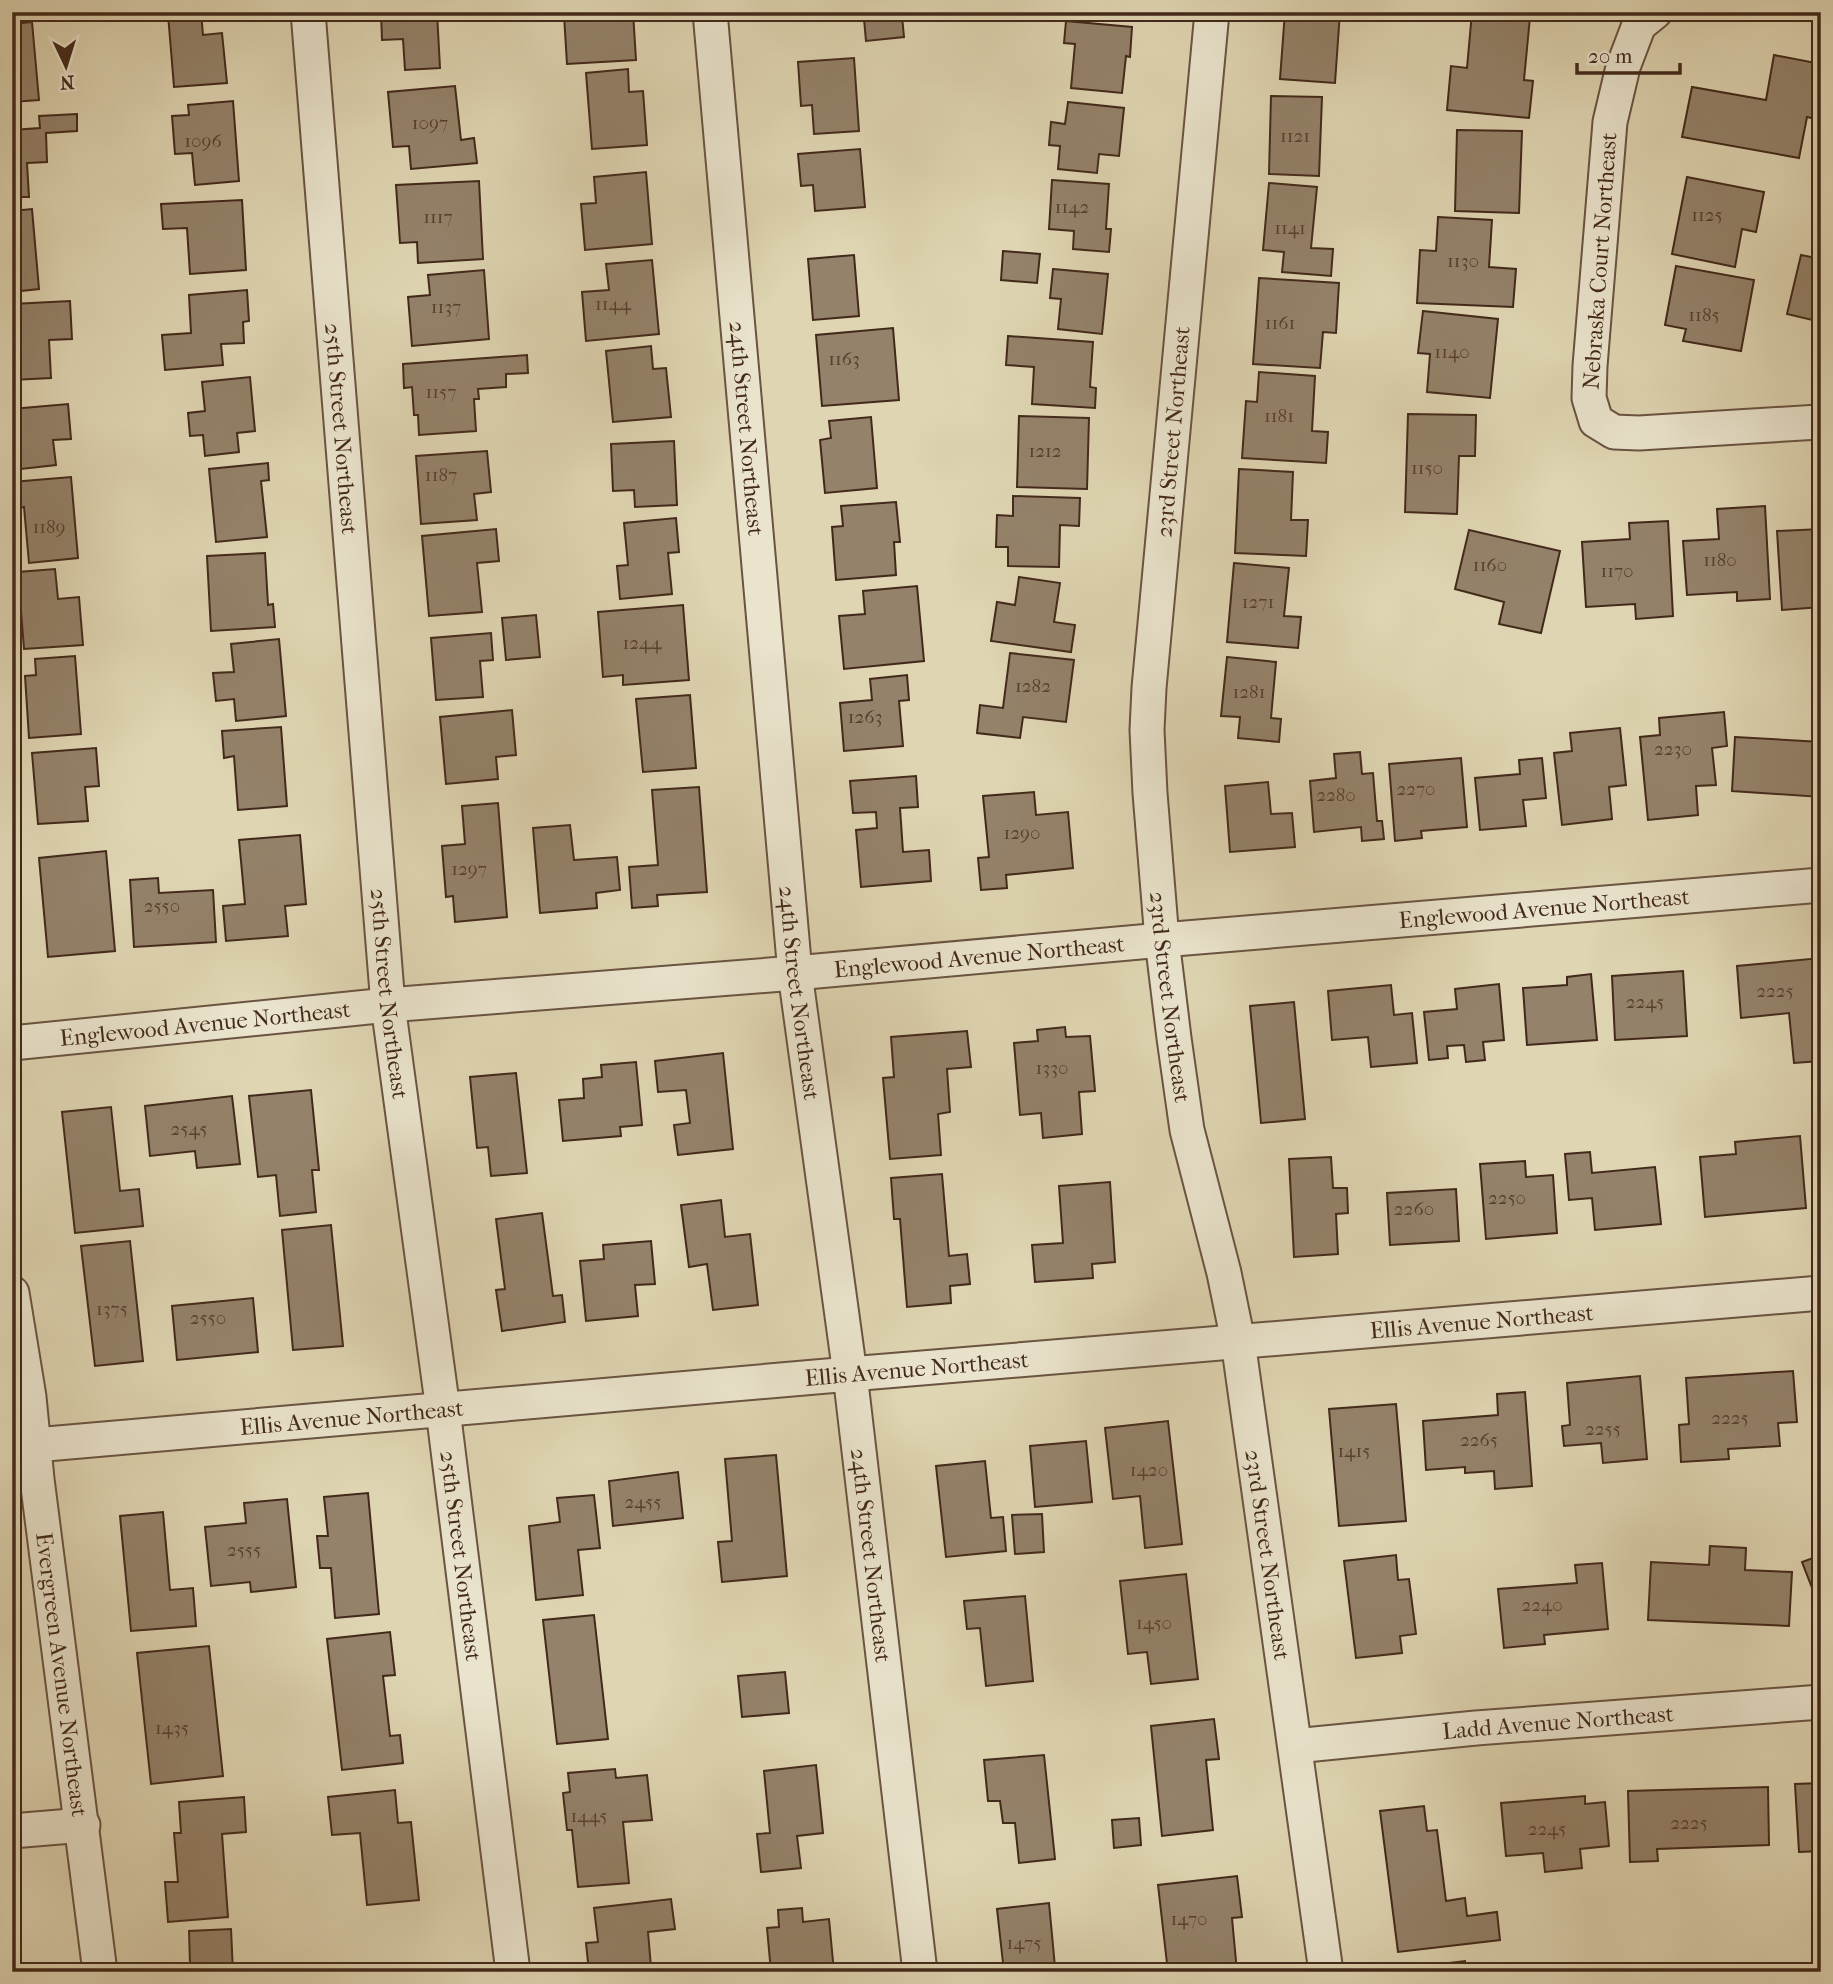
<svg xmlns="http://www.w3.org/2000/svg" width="1833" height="1984" font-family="'IM FELL French Canon',serif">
  <rect width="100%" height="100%" fill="#dfd5b2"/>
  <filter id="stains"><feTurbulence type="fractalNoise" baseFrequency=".00286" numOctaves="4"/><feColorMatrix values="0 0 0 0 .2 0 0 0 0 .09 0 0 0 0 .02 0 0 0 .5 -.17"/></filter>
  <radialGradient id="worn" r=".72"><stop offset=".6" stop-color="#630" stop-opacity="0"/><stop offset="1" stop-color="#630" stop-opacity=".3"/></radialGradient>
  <g fill="#94826a" stroke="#43291b" stroke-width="2">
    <polygon points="183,12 201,12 203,35 222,33 227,83 174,87 168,14"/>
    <polygon points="381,12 437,12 440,68 405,70 403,39 382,40"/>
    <polygon points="591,12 633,12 636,60 567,64 564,15"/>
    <polygon points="792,12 862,12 862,17 793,21"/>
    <polygon points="1285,12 1340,12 1335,83 1280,79"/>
    <polygon points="1472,12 1530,17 1524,80 1533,81 1529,118 1447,110 1451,66 1467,68"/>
    <polygon points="902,16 904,37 866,41 864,19"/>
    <polygon points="1066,21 1132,27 1130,57 1126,56 1122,93 1071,88 1075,44 1064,43"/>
    <polygon points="32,22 39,100 12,102 12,24"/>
    <polygon points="1774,55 1821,64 1818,88 1821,88 1820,120 1807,117 1799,158 1682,137 1692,87 1766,100"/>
    <polygon points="854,58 859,131 814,134 812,105 801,106 798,62"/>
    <polygon points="628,69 629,92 643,91 647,145 592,149 586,73"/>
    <polygon points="455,86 461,140 474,138 477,163 411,169 409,146 393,147 388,92"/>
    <polygon points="1271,96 1322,97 1319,176 1269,174"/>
    <polygon points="233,101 239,181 195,185 192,153 175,154 172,116 189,115 188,105"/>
    <polygon points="1068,102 1124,108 1119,156 1099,154 1097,173 1058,169 1060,146 1049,145 1051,122 1065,124"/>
    <polygon points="77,114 77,131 46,133 47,162 27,163 29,197 12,197 12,130 40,128 39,116"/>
    <polygon points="1457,130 1522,131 1519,213 1455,211"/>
    <polygon points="860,149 865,207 815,211 813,185 801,186 798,154"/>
    <polygon points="646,172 652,244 585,250 581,204 596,203 594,177"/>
    <polygon points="1687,177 1764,192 1756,232 1742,229 1735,267 1672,254"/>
    <polygon points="1052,180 1109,184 1106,229 1111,229 1109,252 1073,249 1074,231 1049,229"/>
    <polygon points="479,181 483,259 418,263 417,242 400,243 396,185"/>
    <polygon points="1269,183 1317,187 1311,248 1333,249 1331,276 1282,272 1284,252 1263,250"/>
    <polygon points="242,200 246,270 190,274 187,228 163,229 161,204"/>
    <polygon points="32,209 39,289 12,292 12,211"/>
    <polygon points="1438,217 1492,220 1489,267 1516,269 1513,307 1417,303 1420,250 1436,251"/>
    <polygon points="1003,251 1040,254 1037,283 1001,280"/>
    <polygon points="854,255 859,316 813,320 808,259"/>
    <polygon points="1801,255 1821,259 1821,322 1787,314"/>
    <polygon points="652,260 659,334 586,341 582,292 609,290 606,264"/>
    <polygon points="1676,266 1754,280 1741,351 1683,341 1686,329 1665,325"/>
    <polygon points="1053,269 1108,274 1102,334 1058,329 1061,299 1050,298"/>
    <polygon points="484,270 489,339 412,346 408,297 430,295 428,275"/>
    <polygon points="1259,278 1339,283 1336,333 1323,332 1320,368 1253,364"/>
    <polygon points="247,290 249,321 243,322 244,343 221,344 223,365 165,370 162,335 191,333 189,295"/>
    <polygon points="70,301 72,339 49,340 51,378 12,380 12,304"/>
    <polygon points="1423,311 1498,319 1490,398 1427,392 1430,354 1418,353"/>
    <polygon points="893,328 899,400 822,406 816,335"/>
    <polygon points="1008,336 1093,342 1090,387 1096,388 1095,408 1032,404 1034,367 1006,365"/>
    <polygon points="651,346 653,369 666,368 671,417 613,422 606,351"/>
    <polygon points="527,355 528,373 506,374 506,387 478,389 479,399 474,399 476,431 419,435 418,415 414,415 412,387 404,388 403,364"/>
    <polygon points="1259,372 1315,376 1312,431 1328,432 1326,463 1242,458 1246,401 1257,402"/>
    <polygon points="250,377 255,431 237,433 239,452 205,456 203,435 190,436 188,413 205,411 202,382"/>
    <polygon points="68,404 71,439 53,440 56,465 12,470 12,409"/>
    <polygon points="1408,414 1476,415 1475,456 1459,456 1457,514 1405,512"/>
    <polygon points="1019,416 1089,418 1087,489 1017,487"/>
    <polygon points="871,417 877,488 825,493 820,440 831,438 829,421"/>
    <polygon points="674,441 677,505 635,507 634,490 613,491 611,444"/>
    <polygon points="487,451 491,492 474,494 477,520 421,524 416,456"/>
    <polygon points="268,463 269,480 261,481 267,537 216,542 209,469"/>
    <polygon points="1239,469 1293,472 1291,520 1308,520 1306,556 1235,553"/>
    <polygon points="71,477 78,558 29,563 24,507 12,509 12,482"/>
    <polygon points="1013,496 1080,498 1079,526 1060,525 1059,567 1008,566 1008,547 996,547 997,515 1013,516"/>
    <polygon points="896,502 900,542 894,542 896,575 836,580 832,527 843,526 841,506"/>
    <polygon points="1765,506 1770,599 1737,601 1737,592 1687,595 1683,541 1719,539 1717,509"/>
    <polygon points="676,518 679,552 668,553 672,594 620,599 617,566 628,565 624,523"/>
    <polygon points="1668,521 1673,616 1636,619 1635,604 1586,607 1582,542 1630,539 1629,523"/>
    <polygon points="496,529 499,561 477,563 482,612 429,616 422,536"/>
    <polygon points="1821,529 1821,607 1782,610 1777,531"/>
    <polygon points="1469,530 1560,551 1541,633 1499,624 1504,602 1455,589"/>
    <polygon points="265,553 268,605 273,604 275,627 211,631 207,556"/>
    <polygon points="1234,563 1289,568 1284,616 1301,617 1298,648 1227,642"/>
    <polygon points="55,569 58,599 79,597 83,645 24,649 18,572"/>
    <polygon points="1019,577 1060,583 1054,622 1075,625 1071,652 991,641 997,602 1015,605"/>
    <polygon points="917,586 924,661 844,669 839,616 865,614 863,591"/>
    <polygon points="683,605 689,680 623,685 623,675 603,677 598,612"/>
    <polygon points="536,615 540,657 506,660 502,618"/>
    <polygon points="491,633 493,660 480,661 483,697 436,700 431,638"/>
    <polygon points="279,639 286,716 236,721 234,699 216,701 213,673 234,672 231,644"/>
    <polygon points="1010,653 1074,660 1066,722 1023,717 1020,738 977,733 980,705 1003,708"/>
    <polygon points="75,656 81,734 29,738 25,676 36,675 35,659"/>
    <polygon points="1227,657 1276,662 1271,718 1281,719 1279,742 1238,738 1240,717 1221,716"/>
    <polygon points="907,675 909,700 899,701 903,746 844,751 840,703 872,700 870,679"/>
    <polygon points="690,695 696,768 643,772 636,699"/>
    <polygon points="512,710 516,755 496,757 498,779 446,784 440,717"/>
    <polygon points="1724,712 1727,746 1712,748 1716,785 1696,786 1698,815 1648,820 1640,737 1660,735 1659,718"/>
    <polygon points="281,727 287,806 238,810 234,756 224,758 222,731"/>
    <polygon points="1620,728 1626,785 1609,787 1612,819 1562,825 1554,753 1572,751 1570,733"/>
    <polygon points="1735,737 1821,742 1821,797 1732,791"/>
    <polygon points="96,748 99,786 85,787 88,821 38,824 32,753"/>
    <polygon points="1360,752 1362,774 1373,773 1377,821 1382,821 1384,839 1362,841 1361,827 1314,832 1310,781 1336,778 1334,754"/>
    <polygon points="1461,758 1467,827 1421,831 1422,838 1395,841 1389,764"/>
    <polygon points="1542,758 1546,798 1523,800 1526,826 1480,830 1475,778 1520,774 1519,760"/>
    <polygon points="916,776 918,807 900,808 903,852 929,850 931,881 861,887 856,830 877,828 876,812 853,813 850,781"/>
    <polygon points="1268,782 1271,814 1292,813 1295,847 1230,852 1225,786"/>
    <polygon points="699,787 707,892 657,895 658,906 632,908 629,867 658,865 652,790"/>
    <polygon points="1034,792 1036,815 1068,812 1073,868 1006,875 1007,888 981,890 978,858 989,857 983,796"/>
    <polygon points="498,803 507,917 455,922 453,896 446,897 442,846 465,844 462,806"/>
    <polygon points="570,825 574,860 617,857 620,890 596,893 597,908 540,913 533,828"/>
    <polygon points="300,835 306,904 285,906 288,936 226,941 223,906 245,904 239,840"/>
    <polygon points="106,851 115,951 48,957 39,858"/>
    <polygon points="158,878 159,893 213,890 216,942 134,947 130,880"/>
    <polygon points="1821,958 1821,1061 1794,1063 1789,1013 1741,1018 1737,966"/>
    <polygon points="1683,971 1687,1036 1615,1040 1612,976"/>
    <polygon points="1591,974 1597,1040 1527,1045 1523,988 1567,985 1567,977"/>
    <polygon points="1499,984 1504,1040 1483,1042 1485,1060 1466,1062 1464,1045 1447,1046 1448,1058 1429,1060 1424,1012 1457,1009 1455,989"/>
    <polygon points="1391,985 1394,1015 1412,1013 1417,1063 1371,1067 1368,1037 1332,1040 1328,991"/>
    <polygon points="1294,1002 1305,1119 1261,1123 1250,1006"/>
    <polygon points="1065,1027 1066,1037 1090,1036 1095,1091 1079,1092 1082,1134 1043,1138 1041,1113 1020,1115 1014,1043 1038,1041 1037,1030"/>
    <polygon points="967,1031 971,1067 947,1069 950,1112 938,1114 941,1155 890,1159 883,1078 894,1077 891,1037"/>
    <polygon points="723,1053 733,1149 678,1155 674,1125 690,1123 686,1090 658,1092 655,1061"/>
    <polygon points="636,1062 642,1125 620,1127 621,1136 563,1141 559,1100 584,1098 583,1079 602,1077 601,1065"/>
    <polygon points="516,1073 527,1173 491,1176 488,1147 477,1148 470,1077"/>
    <polygon points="311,1090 319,1170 312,1170 316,1212 280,1216 276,1175 258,1177 249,1096"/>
    <polygon points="232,1096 240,1164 197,1168 195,1151 150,1156 145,1106"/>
    <polygon points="111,1107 120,1191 139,1189 143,1226 75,1233 62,1112"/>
    <polygon points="1800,1136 1806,1208 1705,1217 1700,1157 1736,1154 1735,1142"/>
    <polygon points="1590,1152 1592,1173 1655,1167 1661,1224 1595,1230 1592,1198 1569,1200 1565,1154"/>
    <polygon points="1331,1157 1333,1188 1347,1188 1348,1213 1336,1214 1338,1254 1294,1257 1289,1159"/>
    <polygon points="1525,1161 1526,1177 1553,1175 1557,1233 1486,1239 1480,1164"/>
    <polygon points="942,1174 949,1256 967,1254 970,1284 950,1286 951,1303 907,1307 900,1219 894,1219 891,1178"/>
    <polygon points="1110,1182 1115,1262 1092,1264 1093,1278 1035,1282 1032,1245 1063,1243 1059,1186"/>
    <polygon points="1456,1189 1459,1241 1390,1245 1387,1193"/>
    <polygon points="721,1200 725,1237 750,1234 758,1305 713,1310 707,1264 689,1267 681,1205"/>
    <polygon points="542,1213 553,1296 562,1295 565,1322 502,1331 496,1290 505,1289 496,1219"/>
    <polygon points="331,1225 343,1346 293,1350 282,1230"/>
    <polygon points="130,1241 143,1361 95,1366 81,1246"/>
    <polygon points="651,1241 655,1284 635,1285 638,1316 586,1321 580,1261 604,1259 603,1245"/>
    <polygon points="253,1298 258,1352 177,1360 172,1306"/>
    <polygon points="1793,1371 1797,1422 1778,1423 1780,1446 1728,1449 1729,1459 1681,1462 1679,1425 1689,1424 1686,1378"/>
    <polygon points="1640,1376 1647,1459 1603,1463 1601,1443 1564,1446 1562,1426 1570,1425 1567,1383"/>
    <polygon points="1525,1392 1532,1486 1495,1489 1494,1471 1465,1473 1465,1467 1426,1470 1423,1421 1498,1415 1497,1394"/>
    <polygon points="1396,1404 1406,1521 1339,1526 1329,1409"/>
    <polygon points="1168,1421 1182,1544 1145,1548 1140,1496 1113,1499 1105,1428"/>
    <polygon points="1086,1441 1092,1502 1035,1507 1030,1446"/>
    <polygon points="776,1455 787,1576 722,1582 718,1542 732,1541 725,1459"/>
    <polygon points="985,1461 991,1518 1003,1517 1006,1551 946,1557 936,1466"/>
    <polygon points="678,1472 683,1518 613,1526 609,1481"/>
    <polygon points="368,1493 379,1614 335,1618 331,1568 320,1568 317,1536 328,1536 324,1497"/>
    <polygon points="594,1495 600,1548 578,1550 583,1595 536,1600 529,1526 560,1522 557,1498"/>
    <polygon points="287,1499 296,1587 251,1592 250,1582 211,1586 205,1527 246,1523 244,1503"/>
    <polygon points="163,1512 170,1590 193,1588 196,1626 131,1631 120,1516"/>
    <polygon points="1042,1514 1044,1552 1015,1554 1012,1515"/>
    <polygon points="1710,1546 1746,1548 1745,1570 1792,1572 1789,1626 1648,1620 1651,1562 1709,1565"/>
    <polygon points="1396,1555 1398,1580 1409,1579 1416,1634 1400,1636 1402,1653 1356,1658 1344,1561"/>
    <polygon points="1821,1555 1821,1611 1802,1562"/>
    <polygon points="1602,1563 1608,1629 1544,1635 1545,1644 1504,1648 1498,1589 1577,1583 1575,1565"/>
    <polygon points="1186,1574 1198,1679 1151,1684 1147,1652 1128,1654 1120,1581"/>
    <polygon points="1025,1596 1033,1681 986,1686 980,1628 967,1629 964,1601"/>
    <polygon points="594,1615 608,1739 557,1744 543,1620"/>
    <polygon points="390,1632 395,1675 383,1676 390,1736 400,1735 403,1763 342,1770 327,1639"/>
    <polygon points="209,1646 223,1776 151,1784 137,1653"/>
    <polygon points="785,1672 789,1713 742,1717 738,1676"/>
    <polygon points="1214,1719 1219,1759 1206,1760 1213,1830 1162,1836 1151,1726"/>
    <polygon points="1044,1755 1055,1859 1019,1863 1015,1823 1003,1823 1000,1801 988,1801 984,1760"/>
    <polygon points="816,1765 823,1833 797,1836 801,1868 761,1872 757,1834 770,1833 764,1771"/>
    <polygon points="615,1769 616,1778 647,1775 652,1820 623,1822 629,1883 578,1887 572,1830 567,1830 563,1793 570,1792 568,1773"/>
    <polygon points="1821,1783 1821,1851 1799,1852 1795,1784"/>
    <polygon points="1768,1787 1769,1845 1657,1849 1658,1861 1630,1862 1628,1791"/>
    <polygon points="395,1790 398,1823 411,1822 419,1900 367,1905 360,1833 332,1835 328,1797"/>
    <polygon points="1585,1796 1585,1804 1605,1802 1609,1846 1580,1849 1582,1868 1545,1872 1543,1853 1506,1856 1501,1803"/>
    <polygon points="244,1797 246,1832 222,1834 228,1917 168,1922 165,1882 178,1882 174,1833 181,1833 179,1802"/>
    <polygon points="1424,1806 1427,1831 1437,1830 1446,1901 1465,1898 1467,1916 1497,1912 1500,1940 1398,1952 1380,1811"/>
    <polygon points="1139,1818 1141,1845 1114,1848 1112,1820"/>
    <polygon points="1237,1876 1242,1917 1232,1918 1237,1972 1168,1972 1158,1885"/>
    <polygon points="671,1899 675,1929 648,1932 651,1967 637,1969 637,1972 589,1972 586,1943 598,1942 594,1908"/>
    <polygon points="1049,1903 1055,1967 1079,1965 1079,1972 1039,1972 1039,1969 1004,1972 997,1909"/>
    <polygon points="802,1908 803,1922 829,1919 834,1972 771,1972 767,1928 779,1927 778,1910"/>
    <polygon points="231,1929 233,1972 181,1972 181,1965 190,1964 189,1931"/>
    <polygon points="1465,1961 1466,1972 1406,1972 1405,1968"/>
  </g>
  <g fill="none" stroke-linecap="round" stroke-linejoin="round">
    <g stroke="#6a5441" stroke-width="37">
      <g id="street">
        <path id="s1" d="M 308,12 L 388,1005 L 443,1410 L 513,1972"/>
        <path id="s2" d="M 710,12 L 795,973 L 850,1374 L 920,1972"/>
        <path id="s3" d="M 1212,12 L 1149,688 L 1147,730 L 1150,793 L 1162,940 L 1174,1038 L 1187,1130 L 1224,1273 L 1238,1341 L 1326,1972"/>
        <polyline points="1655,12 1639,25 1623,67 1610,122 1590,366 1589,398 1596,421 1614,432 1639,433 1819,422"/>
        <path id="s4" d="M 12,1043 L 388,1005 L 795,973 L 1162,940 L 1821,885"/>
        <path id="s5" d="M 12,1293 L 29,1397 L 37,1479 L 100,1972"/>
        <path id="s6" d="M 12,1447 L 850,1374 L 1821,1293"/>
        <path id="s7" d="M 1295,1746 L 1476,1728 L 1821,1702"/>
        <polyline points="12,1831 83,1825"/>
      </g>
    </g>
    <use href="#street" stroke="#eae4cd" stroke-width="33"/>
  </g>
  <g text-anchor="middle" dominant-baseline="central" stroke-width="6" stroke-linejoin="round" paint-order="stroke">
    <g font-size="19" fill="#573f2f">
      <text x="430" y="123">1097</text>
      <text x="1295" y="136">1121</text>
      <text x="203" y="141">1096</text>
      <text x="1072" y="207">1142</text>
      <text x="1707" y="215">1125</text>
      <text x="438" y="217">1117</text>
      <text x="1290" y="228">1141</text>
      <text x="1463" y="261">1130</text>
      <text x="613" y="304">1144</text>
      <text x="446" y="307">1137</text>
      <text x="1704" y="315">1185</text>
      <text x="1280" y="323">1161</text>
      <text x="1452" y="352">1140</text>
      <text x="844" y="359">1163</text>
      <text x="441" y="392">1157</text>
      <text x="1279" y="416">1181</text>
      <text x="1045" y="451">1212</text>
      <text x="1427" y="468">1150</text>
      <text x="441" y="475">1187</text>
      <text x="49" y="527">1189</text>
      <text x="1720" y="560">1180</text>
      <text x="1490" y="565">1160</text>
      <text x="1617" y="571">1170</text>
      <text x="1258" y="602">1271</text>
      <text x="642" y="643">1244</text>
      <text x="1033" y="686">1282</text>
      <text x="1249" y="692">1281</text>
      <text x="865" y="717">1263</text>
      <text x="1673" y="749">2230</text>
      <text x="1416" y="789">2270</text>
      <text x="1336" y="795">2280</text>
      <text x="1022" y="833">1290</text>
      <text x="469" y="869">1297</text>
      <text x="162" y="906">2550</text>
      <text x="1775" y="991">2225</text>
      <text x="1645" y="1002">2245</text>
      <text x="1052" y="1068">1330</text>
      <text x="189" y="1129">2545</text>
      <text x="1507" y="1198">2250</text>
      <text x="1414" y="1209">2260</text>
      <text x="112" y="1309">1375</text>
      <text x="208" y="1318">2550</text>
      <text x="1730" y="1418">2225</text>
      <text x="1603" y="1429">2255</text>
      <text x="1479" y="1440">2265</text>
      <text x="1354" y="1451">1415</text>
      <text x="1149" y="1470">1420</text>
      <text x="643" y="1502">2455</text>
      <text x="244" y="1550">2555</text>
      <text x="1542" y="1605">2240</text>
      <text x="1154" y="1623">1450</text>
      <text x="172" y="1728">1435</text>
      <text x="589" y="1816">1445</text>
      <text x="1689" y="1823">2225</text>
      <text x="1547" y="1829">2245</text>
      <text x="1189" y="1919">1470</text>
      <text x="1024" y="1943">1475</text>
    </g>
    <g font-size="23" fill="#43291b" stroke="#eae4cd">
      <text transform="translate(1600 261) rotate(-86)">Nebraska Court Northeast</text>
      <text stroke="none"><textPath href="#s1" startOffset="418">25th Street Northeast</textPath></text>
      <text stroke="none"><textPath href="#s2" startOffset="418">24th Street Northeast</textPath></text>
      <text transform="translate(1173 432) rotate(-85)">23rd Street Northeast</text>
      <text stroke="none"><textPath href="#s4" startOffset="1538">Englewood Avenue Northeast</textPath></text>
      <text stroke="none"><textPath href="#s4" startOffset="971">Englewood Avenue Northeast</textPath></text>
      <text stroke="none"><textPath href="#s1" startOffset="985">25th Street Northeast</textPath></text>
      <text stroke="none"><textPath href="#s2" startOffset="985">24th Street Northeast</textPath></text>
      <text stroke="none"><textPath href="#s3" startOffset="989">23rd Street Northeast</textPath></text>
      <text stroke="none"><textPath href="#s4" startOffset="194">Englewood Avenue Northeast</textPath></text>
      <text stroke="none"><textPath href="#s6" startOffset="1475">Ellis Avenue Northeast</textPath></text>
      <text stroke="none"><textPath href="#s6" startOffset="908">Ellis Avenue Northeast</textPath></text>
      <text stroke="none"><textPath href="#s6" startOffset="341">Ellis Avenue Northeast</textPath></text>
      <text stroke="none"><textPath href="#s3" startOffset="1556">23rd Street Northeast</textPath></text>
      <text stroke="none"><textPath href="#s2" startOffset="1552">24th Street Northeast</textPath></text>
      <text stroke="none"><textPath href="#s1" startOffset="1552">25th Street Northeast</textPath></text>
      <text stroke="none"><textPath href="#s5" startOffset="385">Evergreen Avenue Northeast</textPath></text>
      <text stroke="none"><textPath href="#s7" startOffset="264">Ladd Avenue Northeast</textPath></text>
    </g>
  </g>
  <rect width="1833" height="1984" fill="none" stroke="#dfd5b2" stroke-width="42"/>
  <rect x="14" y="14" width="1805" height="1956" fill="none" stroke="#43291b" stroke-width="3.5"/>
  <rect x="21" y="21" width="1791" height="1942" fill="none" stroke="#43291b" stroke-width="2"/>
  <g transform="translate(66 66) rotate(176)" stroke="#eae4cd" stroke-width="5" paint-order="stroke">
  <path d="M0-5L12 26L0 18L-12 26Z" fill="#43291b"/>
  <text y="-10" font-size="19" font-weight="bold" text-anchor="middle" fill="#43291b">N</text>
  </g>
  <path d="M1577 63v10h103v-10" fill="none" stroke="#43291b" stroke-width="3.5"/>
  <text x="1588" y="63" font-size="21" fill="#43291b" stroke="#eae4cd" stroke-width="5" paint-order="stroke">20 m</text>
  <rect width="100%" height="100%" filter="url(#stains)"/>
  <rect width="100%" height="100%" fill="url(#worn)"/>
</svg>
